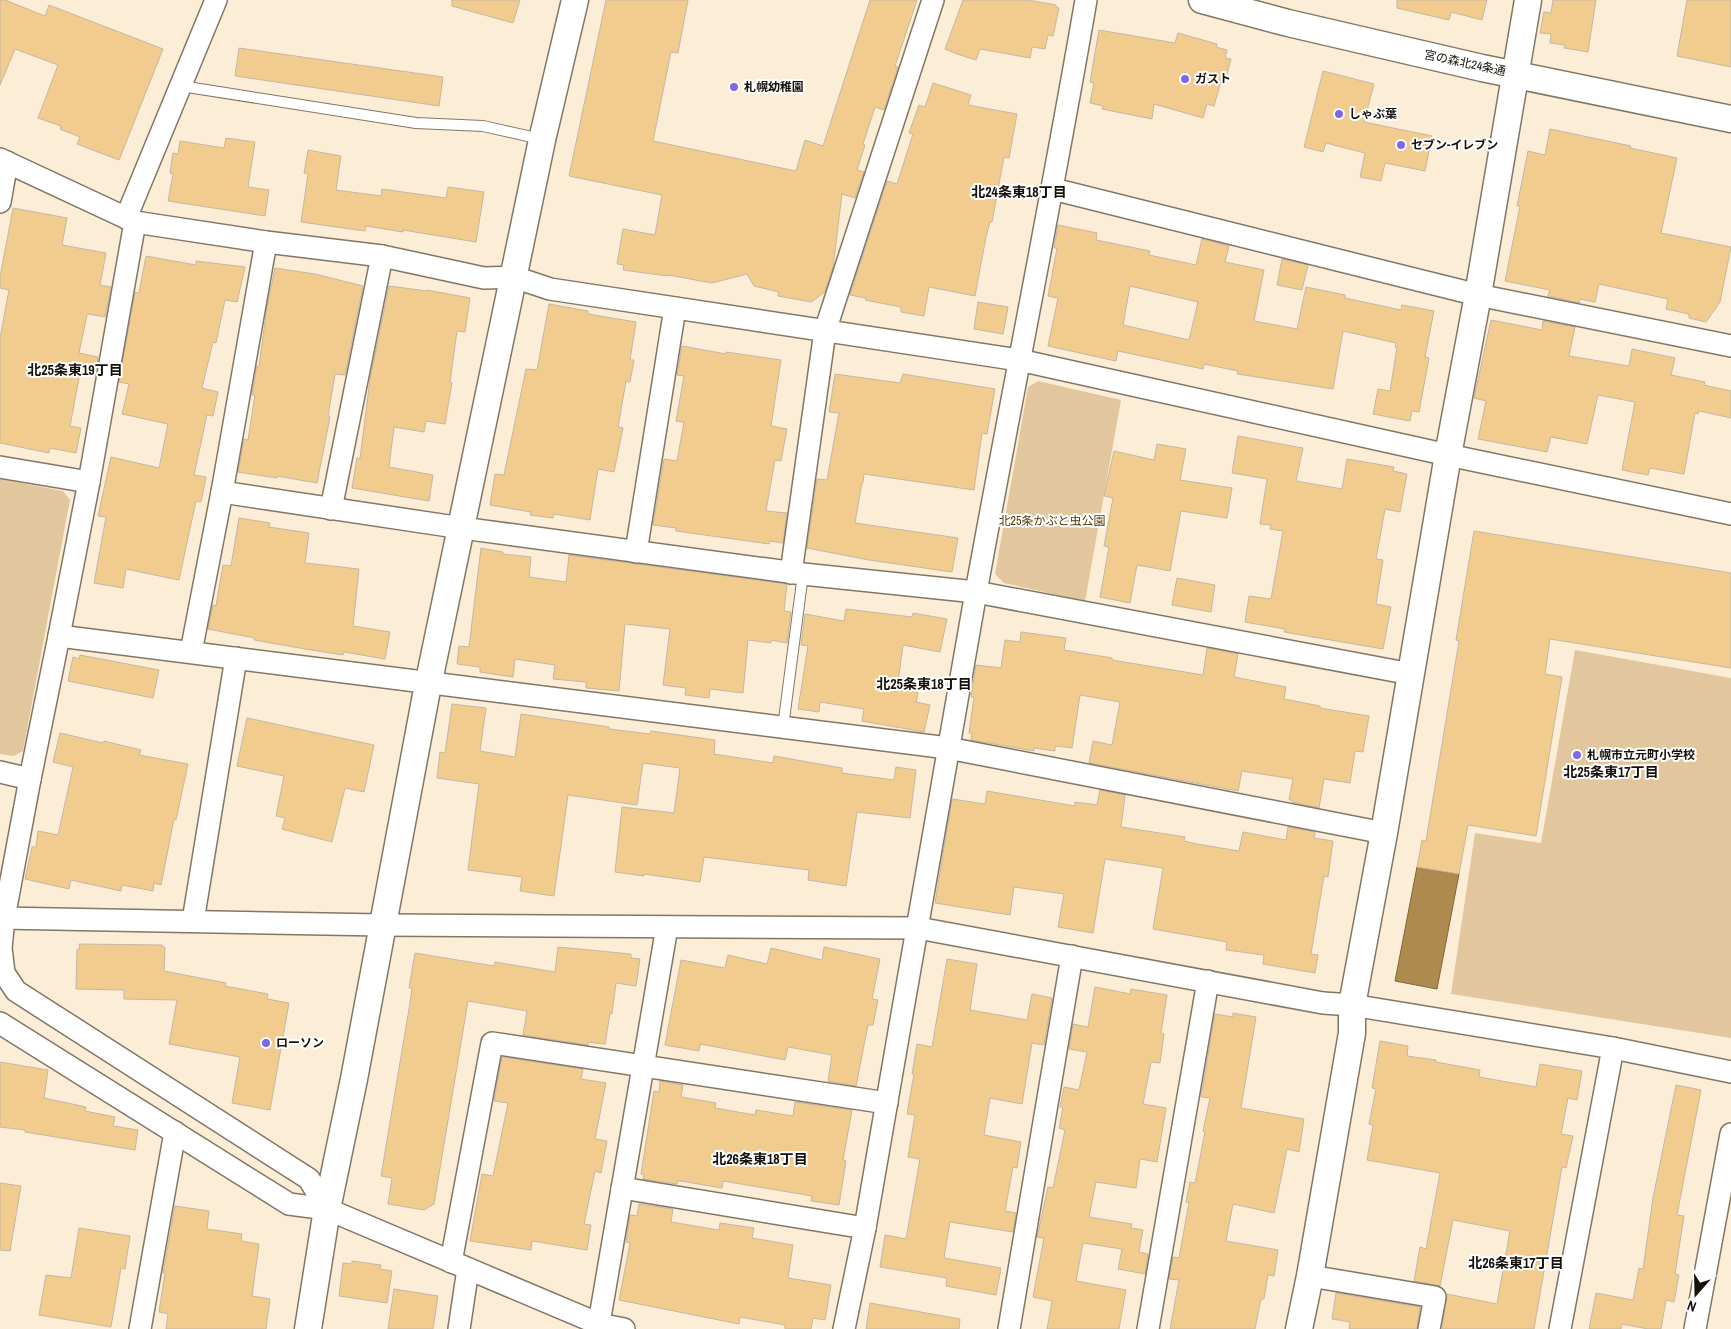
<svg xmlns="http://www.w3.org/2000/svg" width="1731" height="1329" font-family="'Archivo Narrow','Noto Sans JP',sans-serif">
  <rect width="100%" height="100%" fill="#fcedd7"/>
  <g fill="#e2c79e">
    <polygon points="1038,381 1121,400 1085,601 1004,583 995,574 1028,387"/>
    <polygon points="0,479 63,491 70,500 23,751 14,756 0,754"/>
    <polygon points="1575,650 1731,678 1731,1038 1451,994 1475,833 1541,843"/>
  </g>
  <polygon fill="#af8a4e" stroke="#816539" points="1417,867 1459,874 1437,989 1395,981"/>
  <g fill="#f2cb8e" stroke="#c5b7a2" fill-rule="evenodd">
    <polygon points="0,0 5,0 45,16 49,5 163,49 119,160 77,144 80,137 60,129 61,126 38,118 58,65 15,49 0,85"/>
    <polygon points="452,0 520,0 513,23 452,6"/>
    <polygon points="606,0 688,0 678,53 671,52 653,141 796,171 805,140 823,146 870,0 917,0 895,66 898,67 884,110 875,107 863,144 865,145 857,170 864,172 855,198 842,194 833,267 825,292 811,302 778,296 779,292 754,286 747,274 712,283 668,275 668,276 645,273 623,270 624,265 617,264 623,229 655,235 662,195 569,176"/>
    <polygon points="963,0 1028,0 1056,5 1056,7 1059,8 1053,36 1048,35 1045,49 1032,47 1030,58 980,49 976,60 957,54 945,49"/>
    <polygon points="1397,0 1487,0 1482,20 1451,12 1449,20 1397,8"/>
    <polygon points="1553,0 1596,0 1588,52 1564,48 1565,45 1550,43 1551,34 1540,33 1544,12 1551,13"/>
    <polygon points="1687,0 1731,0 1731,67 1677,56"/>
    <polygon points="1099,30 1175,43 1178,33 1217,44 1216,47 1227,50 1225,58 1231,59 1225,82 1221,81 1214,106 1207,104 1203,118 1154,104 1152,119 1102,109 1103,106 1090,103 1094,83 1090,82"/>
    <polygon points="239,48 443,77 439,106 235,76"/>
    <polygon points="1323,71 1374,84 1364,122 1432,136 1425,171 1385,163 1381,181 1360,177 1365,153 1326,143 1323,152 1304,147"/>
    <polygon points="933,83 971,95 968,105 1017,114 1009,158 1004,157 992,222 990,222 986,237 975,296 929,287 924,316 901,312 901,307 865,300 866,298 850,295 887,181 897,184 913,134 909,133 919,105 925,107"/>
    <polygon points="1550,129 1631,146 1630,148 1677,158 1661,233 1731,247 1720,302 1706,322 1689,318 1689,314 1666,309 1668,299 1599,284 1595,302 1580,299 1579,303 1548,296 1550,290 1505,281 1520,206 1517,206 1528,151 1545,155"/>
    <polygon points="226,138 255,142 248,187 269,190 265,216 168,201 173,174 170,173 173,153 178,154 180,141 224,148"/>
    <polygon points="308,150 341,156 336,190 381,196 382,189 446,198 448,187 484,192 476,242 403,230 403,232 366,226 365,231 301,222 308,174 304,173"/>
    <polygon points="13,208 67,218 62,245 106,253 100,285 111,287 105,317 88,314 87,315 79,353 98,357 95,376 80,373 70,426 81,428 76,453 50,448 49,453 0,443 0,338 9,290 0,288 0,277"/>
    <path d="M 1058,225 L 1097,233 L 1096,240 L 1150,251 L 1149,255 L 1196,265 L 1202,239 L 1229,246 L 1225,262 L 1264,270 L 1254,321 L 1297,329 L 1306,287 L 1345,295 L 1345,298 L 1401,310 L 1402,305 L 1434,311 L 1425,357 L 1429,358 L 1419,412 L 1412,411 L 1410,421 L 1373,414 L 1378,389 L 1390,391 L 1397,347 L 1395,347 L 1396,343 L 1343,331 L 1333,389 L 1237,374 L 1238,371 L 1204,364 L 1203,369 L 1118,351 L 1116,361 L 1048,346 L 1058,298 L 1048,296 L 1057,248 L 1054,248 ZM 1130,286 L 1198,302 L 1189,340 L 1123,325 Z"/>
    <polygon points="146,256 196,265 196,261 245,267 237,302 225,300 216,343 213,342 202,388 218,392 213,416 207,415 194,475 206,477 201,502 196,501 179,580 126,569 123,588 94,583 106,517 98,516 111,457 159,468 168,424 122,414 129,384 119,382 135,292 139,293"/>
    <polygon points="1282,259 1308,265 1302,290 1277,285"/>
    <polygon points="275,268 315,274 363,286 345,375 335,374 328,416 330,417 317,483 277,476 277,478 238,472 244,439 248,440 255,395 252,395 256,370 257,366 259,366 267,307"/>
    <polygon points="389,286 427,291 427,290 470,298 465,332 457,331 450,382 452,383 445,424 426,421 424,432 394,427 389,467 433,475 429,501 352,488 357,458 360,459 370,379"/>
    <polygon points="978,302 1008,307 1003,334 974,329"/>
    <polygon points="549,304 588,311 588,314 636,322 630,360 634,360 630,382 626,381 618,427 623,428 614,472 598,469 590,520 554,514 553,518 530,515 531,512 490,505 495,474 504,475 526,369 537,370"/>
    <polygon points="1491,320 1542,330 1543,321 1575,327 1569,356 1629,366 1632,349 1675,358 1671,375 1705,382 1704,385 1731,391 1731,418 1699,411 1698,414 1695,413 1684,474 1650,468 1648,475 1622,470 1635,402 1598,395 1587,444 1551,437 1547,452 1478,439 1486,401 1474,398"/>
    <polygon points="682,346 726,354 726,352 781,360 771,426 787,429 781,461 775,460 766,511 787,513 783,543 770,541 769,544 676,531 676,528 653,525 664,459 677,461 684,422 676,421 684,376 677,375"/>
    <polygon points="835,374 900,383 903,374 995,389 987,434 982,433 974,490 864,474 863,483 862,483 855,523 958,538 952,572 869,560 807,548 817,479 827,480 839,413 829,412"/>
    <polygon points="1238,436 1303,448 1296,481 1342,489 1347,459 1394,467 1393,471 1407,474 1400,512 1385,509 1376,559 1383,560 1376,604 1391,607 1383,649 1284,632 1285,629 1245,622 1249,596 1271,599 1283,531 1270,529 1271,525 1260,524 1267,479 1232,473"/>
    <polygon points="1157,444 1186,449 1180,480 1232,488 1227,518 1181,511 1170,571 1137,565 1130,603 1100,597 1109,547 1104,546 1113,498 1104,496 1114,451 1154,460"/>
    <polygon points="239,518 270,523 269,527 309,533 305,563 359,569 353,626 390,632 385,659 344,652 343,655 305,649 254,640 255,638 208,629 213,605 216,606 223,565 231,566"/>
    <polygon points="1474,531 1731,573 1731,668 1550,639 1545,674 1562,677 1536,836 1468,825 1459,874 1417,867 1422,840 1426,841 1459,641 1456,640"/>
    <polygon points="481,548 503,552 503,554 531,557 529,577 566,582 569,555 787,584 784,611 791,612 787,643 771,640 771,643 748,640 743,693 710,689 709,698 685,695 686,688 663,685 670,629 625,624 619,691 586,688 586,682 553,679 555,665 515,659 513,677 480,672 480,667 457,664 459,646 469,647"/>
    <polygon points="1177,578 1215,585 1211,612 1172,605"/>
    <polygon points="846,609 912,617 913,613 947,619 940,652 903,645 898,682 901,683 900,689 918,692 916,702 930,705 924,732 862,721 864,709 820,702 819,712 798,709 808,646 801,645 805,614 844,621"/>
    <polygon points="1021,632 1066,638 1064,650 1112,658 1112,660 1203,675 1207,648 1238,654 1234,677 1286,687 1284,699 1320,706 1320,708 1369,716 1363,752 1355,751 1350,783 1324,779 1319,808 1292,802 1292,800 1289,800 1293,779 1242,771 1238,791 1089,763 1093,741 1112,745 1120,702 1080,695 1072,748 1055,746 1055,751 1034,748 1034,751 971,740 972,733 969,733 974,697 971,697 976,665 1001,668 1005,640 1020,642"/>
    <polygon points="80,655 159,670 153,698 68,681 73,657 79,659"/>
    <polygon points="452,704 486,708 480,751 515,757 521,714 609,727 609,729 650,734 651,731 715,740 714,754 773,763 774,756 842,768 842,773 894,780 896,767 916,770 910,818 857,812 846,886 808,880 809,870 704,857 700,882 644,874 644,876 615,872 622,807 674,813 680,768 643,763 637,805 568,795 554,896 520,891 522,877 468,870 479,784 437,778 440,752 445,753"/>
    <polygon points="247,718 374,745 364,792 345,788 332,842 282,829 285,818 276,816 284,776 237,766"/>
    <polygon points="60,733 103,743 104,741 141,750 139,755 188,764 176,820 174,819 161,885 154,883 153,891 122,885 121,891 71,880 69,889 25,879 32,847 36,847 38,831 58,835 73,767 53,762"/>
    <polygon points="1100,790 1125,795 1121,827 1185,837 1184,841 1197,844 1239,851 1243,832 1286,840 1288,827 1315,832 1314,838 1333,841 1328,877 1324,876 1311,954 1318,955 1315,973 1263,964 1264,955 1226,950 1227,942 1153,929 1163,868 1105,859 1093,933 1058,927 1064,894 1014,887 1010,915 935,903 952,799 985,804 987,791 1075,806 1075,802 1097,805"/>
    <polygon points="79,944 162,945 162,947 165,947 164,971 226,983 225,986 268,994 267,999 289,1003 270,1110 232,1103 240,1057 169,1044 177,1000 124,999 124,990 76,989 77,949 80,949"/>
    <polygon points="558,947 631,954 631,958 640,959 636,986 616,983 612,1014 610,1013 605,1044 588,1042 588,1045 523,1035 527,1011 468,1001 434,1204 424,1210 388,1204 392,1178 381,1176 410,1003 412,988 409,988 415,953 494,966 495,962 555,972"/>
    <polygon points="824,947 880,959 872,999 878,1000 873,1025 868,1025 856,1086 828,1081 832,1055 788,1047 785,1060 700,1044 699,1051 665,1045 681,960 725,968 728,955 767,964 771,948 822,960"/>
    <polygon points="947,959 977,964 970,1010 1027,1020 1032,994 1052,998 1044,1045 1032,1043 1022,1104 990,1098 984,1135 1021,1142 1017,1168 1013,1167 1005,1211 1016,1213 1013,1232 950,1222 944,1258 1001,1268 996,1295 946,1286 947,1278 880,1267 885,1235 906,1239 920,1159 908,1157 915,1115 907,1114 914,1074 912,1074 917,1044 932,1047"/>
    <polygon points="1095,987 1130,994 1131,989 1167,995 1161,1033 1164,1034 1160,1063 1151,1062 1143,1104 1166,1108 1157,1162 1140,1159 1136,1188 1096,1182 1089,1217 1132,1224 1131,1228 1143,1230 1139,1252 1148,1254 1145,1274 1118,1269 1122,1249 1083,1243 1076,1281 1126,1290 1119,1329 1047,1329 1052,1301 1033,1297 1044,1238 1037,1237 1048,1187 1053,1188 1065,1130 1059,1128 1063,1107 1060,1107 1064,1087 1079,1090 1087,1052 1069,1049 1073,1024 1088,1027"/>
    <polygon points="1233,1013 1256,1017 1241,1108 1304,1119 1299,1152 1287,1149 1274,1213 1233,1204 1226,1241 1278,1250 1274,1276 1268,1275 1264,1299 1261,1299 1255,1329 1170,1329 1179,1280 1169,1279 1173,1257 1179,1258 1189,1203 1186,1202 1190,1182 1195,1183 1205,1132 1203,1131 1210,1098 1201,1097 1215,1014 1233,1017"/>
    <polygon points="1380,1041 1408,1046 1407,1056 1436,1060 1436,1062 1480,1070 1479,1077 1536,1087 1540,1064 1582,1071 1577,1100 1568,1098 1561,1134 1573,1136 1566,1168 1562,1167 1534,1329 1442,1329 1447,1294 1497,1304 1510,1231 1453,1220 1440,1286 1414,1281 1420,1247 1426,1249 1440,1173 1367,1160 1373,1125 1369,1124 1376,1089 1372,1088"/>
    <polygon points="502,1057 583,1069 581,1079 606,1083 595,1139 607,1141 601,1173 595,1171 584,1224 591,1225 587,1250 532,1241 531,1250 470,1241 482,1174 493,1176 508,1103 494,1101"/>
    <polygon points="0,1062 48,1070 44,1098 86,1107 85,1111 115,1117 113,1126 138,1130 135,1150 25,1132 25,1130 0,1127"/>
    <polygon points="660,1081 683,1085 681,1097 716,1103 715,1108 755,1115 756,1110 793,1116 795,1102 852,1110 843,1160 846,1161 839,1205 811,1201 812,1196 723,1181 722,1188 681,1181 678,1181 677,1184 643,1179 644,1175 641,1174 654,1091 659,1092"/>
    <polygon points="1676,1085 1701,1090 1677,1215 1684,1216 1675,1274 1679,1275 1674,1302 1666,1300 1661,1329 1648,1329 1622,1324 1621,1329 1589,1329 1596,1293 1633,1300 1639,1268 1643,1269 1653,1198"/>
    <polygon points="0,1183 21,1186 10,1251 0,1250"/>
    <polygon points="639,1204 673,1209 671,1222 719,1230 720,1223 754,1228 752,1238 793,1245 788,1278 831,1285 825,1320 813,1318 811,1329 785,1329 785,1325 740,1317 739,1324 619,1300 630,1243 626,1242 630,1215 637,1216"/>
    <polygon points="175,1206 209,1211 207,1229 242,1234 241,1241 259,1244 252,1296 270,1299 266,1329 166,1329 168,1314 159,1312 165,1273 163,1273"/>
    <polygon points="79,1228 130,1236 125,1269 121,1268 111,1327 39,1315 46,1275 71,1278"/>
    <polygon points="352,1261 381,1265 380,1269 392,1271 387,1303 339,1296 343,1263 352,1264"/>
    <polygon points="394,1289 438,1296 433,1329 388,1329"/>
    <polygon points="1336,1293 1420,1307 1417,1329 1349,1329 1350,1322 1332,1319"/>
    <polygon points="870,1303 960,1319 959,1329 866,1329"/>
  </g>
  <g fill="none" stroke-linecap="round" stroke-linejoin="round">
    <g stroke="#837663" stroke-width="12">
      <g id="service">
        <polyline points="181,86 416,123 483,126 541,139"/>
        <polyline points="783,727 803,574"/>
      </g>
    </g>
    <g stroke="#837663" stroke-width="24">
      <g id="minor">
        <polyline points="0,159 135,222 266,242 382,256 484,278 514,277 550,289 1019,360 1448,455 1731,514"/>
        <polyline points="1053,189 1478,295 1731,346"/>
        <polyline points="0,202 7,162"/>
        <polyline points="126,218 216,0"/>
        <polyline points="135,222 89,482 59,636 30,779 4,918 1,948 4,973 16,991 309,1179 327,1209"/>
        <polyline points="0,467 89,482"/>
        <polyline points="222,492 462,528 803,574 976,592 1411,674"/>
        <polyline points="331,509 382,256"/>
        <polyline points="636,552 675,308"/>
        <polyline points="791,573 825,331 933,0"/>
        <polyline points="59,636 948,748 1384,833"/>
        <polyline points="191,652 222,492 266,242"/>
        <polyline points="0,772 30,779"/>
        <polyline points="0,918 382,925 918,928 1323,1003 1352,1005 1613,1048 1731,1072"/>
        <polyline points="193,921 236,658"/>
        <polyline points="0,1023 289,1204 327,1209 599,1324 624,1329"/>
        <polyline points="622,1188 865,1228"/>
        <polyline points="451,1262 492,1043 887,1103"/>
        <polyline points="1310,1276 1435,1297 1429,1329"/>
        <polyline points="140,1329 175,1132"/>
        <polyline points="459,1329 468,1269"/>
        <polyline points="598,1329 667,927"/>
        <path d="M 844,1329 L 865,1228 C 902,1016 938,803 976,592 C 1012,394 1052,198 1086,0"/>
        <polyline points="1009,1329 1072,956"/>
        <polyline points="1148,1329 1208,981"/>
        <polyline points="1560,1329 1613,1048"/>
        <polyline points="1695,1329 1731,1134"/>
      </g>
    </g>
    <g stroke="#837663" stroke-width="29">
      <g id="tertiary">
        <polyline points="1202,0 1288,23 1482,68 1731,119"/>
        <polyline points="308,1329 327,1209 354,1079 426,695 542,140 575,0"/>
        <polyline points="1299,1329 1310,1276 1352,1033 1352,1005 1384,833 1448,455 1478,295 1528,0"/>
      </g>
    </g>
    <use href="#service" stroke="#fff" stroke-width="10"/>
    <use href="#minor" stroke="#fff" stroke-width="21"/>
    <use href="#tertiary" stroke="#fff" stroke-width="26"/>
  </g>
  <g fill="#7f68e3" stroke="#fff" stroke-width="2">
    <circle cx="1185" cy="79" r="5"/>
    <circle cx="734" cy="87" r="5"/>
    <circle cx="1339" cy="114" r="5"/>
    <circle cx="1401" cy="145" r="5"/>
    <circle cx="1577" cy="755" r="5"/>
    <circle cx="266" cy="1043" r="5"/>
  </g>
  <g text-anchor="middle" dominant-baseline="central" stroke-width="4" stroke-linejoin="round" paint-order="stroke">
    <g font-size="12" fill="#151009" stroke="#fff">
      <text transform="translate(1465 63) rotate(12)">宮の森北24条通</text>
    </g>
    <g font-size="12" font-weight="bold" fill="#151009" stroke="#fff" text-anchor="start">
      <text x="1195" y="79">ガスト</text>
      <text x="744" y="87">札幌幼稚園</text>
      <text x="1349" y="114">しゃぶ葉</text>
      <text x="1411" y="145">セブン-イレブン</text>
      <text x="1587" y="755">札幌市立元町小学校</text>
      <text x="276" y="1043">ローソン</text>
    </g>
    <g font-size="12" fill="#513704" stroke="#fff">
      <text x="1052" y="521">北25条かぶと虫公園</text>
    </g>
    <g font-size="14" font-weight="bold" fill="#151009" stroke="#fff">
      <text x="1019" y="192">北24条東18丁目</text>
      <text x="75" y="370">北25条東19丁目</text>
      <text x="924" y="684">北25条東18丁目</text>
      <text x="1611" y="772">北25条東17丁目</text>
      <text x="760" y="1159">北26条東18丁目</text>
      <text x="1516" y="1263">北26条東17丁目</text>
    </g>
  </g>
  <g transform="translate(1696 1294) rotate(200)" stroke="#ffffff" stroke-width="4" paint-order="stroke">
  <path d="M0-4L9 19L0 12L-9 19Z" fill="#151009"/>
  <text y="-8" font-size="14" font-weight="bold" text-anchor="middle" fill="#151009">N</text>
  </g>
</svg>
